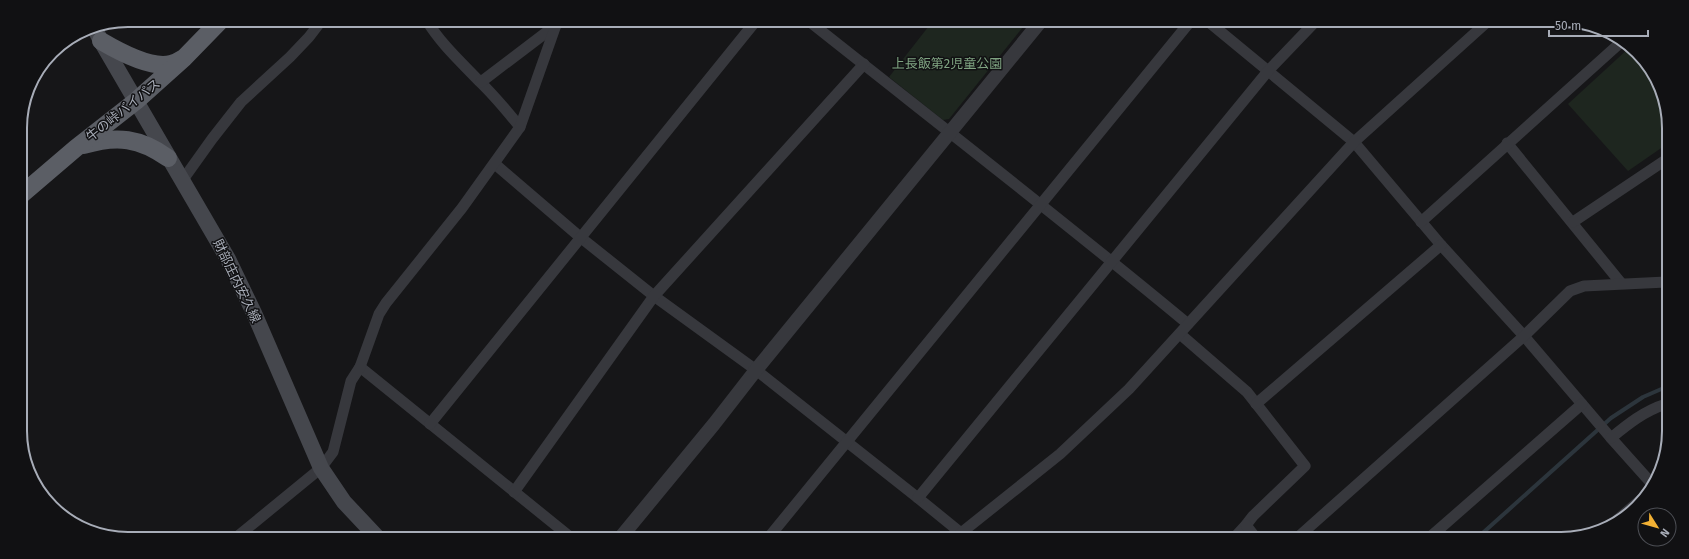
<svg xmlns="http://www.w3.org/2000/svg" width="1689" height="559" font-family="'Fira Sans','Noto Sans JP',sans-serif">
  <rect width="100%" height="100%" fill="#161618"/>
  <g fill="#1e261f">
    <polygon points="932,22 1027,22 949,119 943,120 889,77"/>
    <polygon points="1629,48 1642,57 1667,107 1667,144 1628,171 1568,104"/>
  </g>
  <g fill="none" stroke-linecap="round" stroke-linejoin="round">
    <polyline stroke="#2c353c" stroke-width="4" points="1476,539 1611,418 1643,397 1666,387"/>
    <g stroke="#37383d" stroke-width="11">
      <path d="M 427,21 C 441,44 461,62 479,81 C 494,95 507,111 520,127"/>
      <path d="M 810,22 C 936,122 1064,221 1188,324"/>
      <polyline points="1210,23 1354,142 1441,245 1524,336 1611,438 1653,485"/>
      <polyline points="481,82 556,25"/>
      <polyline points="1507,143 1621,283"/>
      <polyline points="495,164 580,237 654,296 756,370 918,498 961,533"/>
      <polyline points="182,181 212,139 241,102 290,57 309,37 322,20"/>
      <polyline points="1421,222 1620,43"/>
      <polyline points="1573,222 1667,159"/>
      <polyline points="1180,334 1247,392 1305,466 1253,516 1246,525 1234,538"/>
      <polyline points="360,367 569,536"/>
      <polyline points="1256,404 1441,245"/>
      <polyline points="430,424 755,22"/>
      <path d="M 1611,438 C 1628,424 1644,411 1666,404"/>
      <polyline points="514,492 654,296 864,64"/>
      <polyline points="918,498 1268,71 1314,23"/>
      <polyline points="1617,520 1651,491"/>
      <polyline points="1246,525 1256,538"/>
      <polyline points="238,536 321,468 333,452 351,381 360,367 379,314 386,303 462,208 520,127 556,25"/>
      <polyline points="769,537 1189,23"/>
      <polyline points="956,537 1060,454 1129,389 1354,142 1486,23"/>
      <polyline points="1297,538 1524,336 1570,291 1584,286 1666,282"/>
      <polyline points="1429,538 1582,404"/>
    </g>
    <polyline stroke="#37383d" stroke-width="14" points="621,537 714,424 756,370 1040,22"/>
    <polyline stroke="#45474d" stroke-width="16" points="94,27 101,41 228,259 254,313 321,468 344,502 376,536"/>
    <g stroke="#5b5e65" stroke-width="18">
      <path d="M 101,41 C 118,51 151,69 171,64 C 175,63 179,61 182,59"/>
      <path d="M 84,145 C 117,135 140,138 168,158"/>
      <polyline points="21,195 76,148 136,101 184,58 221,20"/>
    </g>
  </g>
  <g text-anchor="middle" dominant-baseline="central" stroke-width="3" stroke-linejoin="round" paint-order="stroke">
    <g font-size="13" fill="#7fa381" stroke="#111113">
      <text x="947" y="63">上長飯第2児童公園</text>
    </g>
    <g font-size="13" fill="#a8adb8" stroke="#111113">
      <text transform="translate(123 110) rotate(-39)">牛の峠バイパス</text>
      <text transform="translate(237 281) rotate(64)">財部庄内安久線</text>
    </g>
  </g>
  <path d="M0 0H1689V559H0ZM128 27H1561A101 101 0 0 1 1662 128V431A101 101 0 0 1 1561 532H128A101 101 0 0 1 27 431V128A101 101 0 0 1 128 27Z" fill="#111113" fill-rule="evenodd"/>
  <path fill="none" stroke="#a8adb8" stroke-width="2" d="M128 27H1561A101 101 0 0 1 1662 128V431A101 101 0 0 1 1561 532H128A101 101 0 0 1 27 431V128A101 101 0 0 1 128 27Z"/>
  <g transform="translate(1657 527) rotate(127)"><circle r="19" fill="#111113" stroke="#4d4f55"/>
  <path d="M0-3L7 15L0 10L-7 15Z" fill="#f2b134"/>
  <text y="-6" font-size="11" font-weight="bold" text-anchor="middle" fill="#a8adb8">N</text>
  </g>
  <path d="M1549 30v6h99v-6" fill="none" stroke="#a8adb8" stroke-width="2"/>
  <text x="1555" y="30" font-size="12" fill="#a8adb8" stroke="#111113" stroke-width="3" paint-order="stroke">50 m</text>
</svg>
